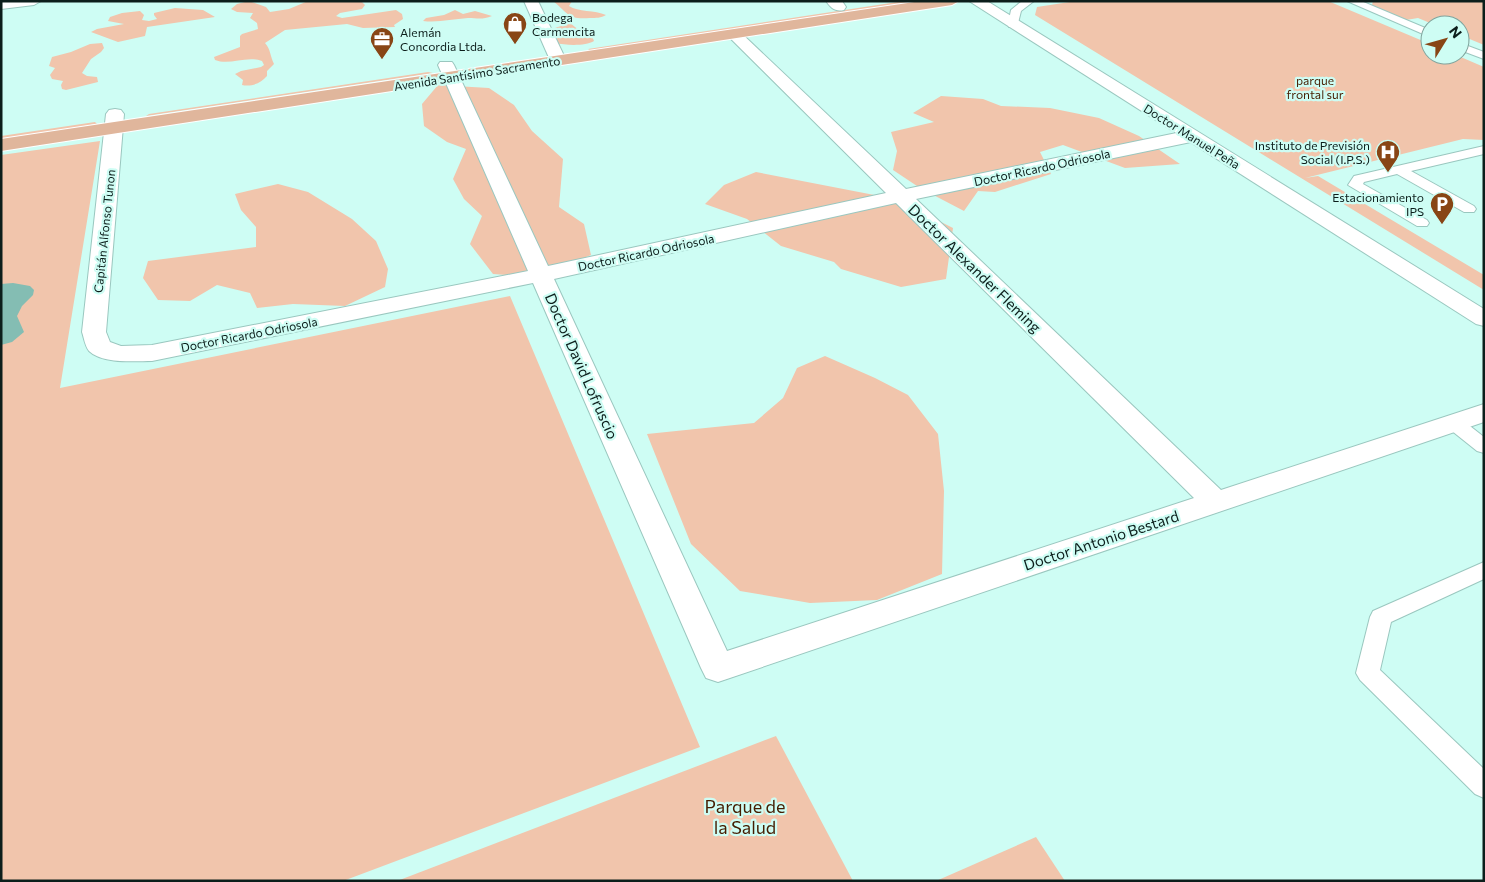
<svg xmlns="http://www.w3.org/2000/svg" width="1485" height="882" font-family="Commissioner,sans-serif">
  <rect width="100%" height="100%" fill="#cefdf4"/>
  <g fill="#f1c5ac">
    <path d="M 249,1 L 266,7 L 270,12 L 289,9 L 308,1 L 361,1 L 365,5 L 362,9 L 340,13 L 336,16 L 342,18 L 396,10 L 402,14 L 403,19 L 394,25 L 395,27 L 363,28 L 347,24 L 285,30 L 265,43 C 271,50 270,56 274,64 L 267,71 L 267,76 C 261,83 252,87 242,85 L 243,80 L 235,74 L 241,71 L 261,67 L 264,65 L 262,61 C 246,55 230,66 215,60 L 214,57 L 240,47 L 240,36 L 242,34 L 258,29 L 257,23 L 250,18 L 253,13 L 237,12 L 231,9 L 237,4 Z"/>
    <path d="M 553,1 L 572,1 L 569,6 C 578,12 595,10 606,15 C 601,18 596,18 590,18 C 568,20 568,13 553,1 Z"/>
    <polygon points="904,1 920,1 591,51 588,49"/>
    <polygon points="1076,1 1328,1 1430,44 1430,55 1456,55 1484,67 1484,140 1463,139 1305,178 1318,176 1484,275 1484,290 1035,15 1037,7"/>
    <polygon points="1373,1 1484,1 1484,45 1460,35 1460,25 1435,25 1418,18 1406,20 1372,5"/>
    <polygon points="175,8 203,10 215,17 147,27 145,36 118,42 91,32 97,29 124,24 108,21 110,17 122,13 140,11 144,15 142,20 149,21 157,19 154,15 154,13"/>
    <path d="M 455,10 L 463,14 L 475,11 L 492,16 C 482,20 477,18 468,18 C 452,19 438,23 423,21 L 426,18 L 444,15 Z"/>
    <path d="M 570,23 L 580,31 L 591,34 L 594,41 C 582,48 551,45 540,37 L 546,31 Z"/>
    <polygon points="102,43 104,48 101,52 91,59 82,73 87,76 97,77 98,82 66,90 62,89 61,85 63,81 52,79 50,75 55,68 49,66 52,57 71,52 90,44"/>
    <polygon points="428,72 433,73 146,116 149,114"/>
    <polygon points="438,85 489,88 514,105 532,131 563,159 559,207 584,224 591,255 537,277 493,274 470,244 482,216 464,199 453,179 466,149 447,142 424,126 422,104"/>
    <polygon points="941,96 983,99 1001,106 1050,108 1099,118 1139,136 1180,164 1125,168 1063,145 1040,152 1051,174 995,192 978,191 964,211 920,188 893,170 897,151 891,132 934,122 913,113"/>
    <polygon points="95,122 97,124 1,139 1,136"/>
    <polygon points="100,141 60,388 510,296 700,747 343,881 1,881 1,155"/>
    <polygon points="756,172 895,199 953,228 946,279 901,287 841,269 834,262 781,246 747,219 705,204 724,185"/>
    <polygon points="278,184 308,192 352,219 376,241 388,269 385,287 345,306 293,304 257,308 250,293 217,285 190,301 158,300 143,278 148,261 256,247 256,227 241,210 235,194"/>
    <polygon points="825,356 875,378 908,395 938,434 944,491 942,574 877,600 810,603 740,591 691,544 647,434 754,423 783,398 797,368"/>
    <polygon points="776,736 853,881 397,881"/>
    <polygon points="1036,837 1065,881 936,881"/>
  </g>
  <polygon fill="#84bdb3" points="13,283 30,286 34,290 33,295 22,306 17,316 24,332 12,342 1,345 1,284"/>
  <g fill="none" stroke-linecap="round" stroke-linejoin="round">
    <g stroke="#9ac7bf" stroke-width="2">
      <g id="lane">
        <polygon points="1022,1 1034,1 1021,11 1017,27 1009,27 1008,25 1011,10"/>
        <polygon points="1347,1 1361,1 1430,30 1430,37"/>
        <polygon points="1460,43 1484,52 1484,59 1460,50"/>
        <polygon points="1484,146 1484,154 1411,171 1474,206 1476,209 1474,212 1464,212 1397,174 1364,182 1363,184 1427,220 1429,223 1427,226 1417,226 1348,185 1354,176"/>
        <polygon points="1454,417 1461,419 1484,437 1484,453 1477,451 1447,427 1445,423 1447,419"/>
        <polygon points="1484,562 1484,579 1391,622 1380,670 1484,769 1484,798 1475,794 1360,680 1356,673 1370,617 1373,611"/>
      </g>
    </g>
    <g stroke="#9ac7bf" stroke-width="2">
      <g id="street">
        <polygon points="1,1 41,1 34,5 1,9"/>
        <polygon points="524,1 538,1 566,60 564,63 552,63 550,60"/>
        <path d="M 826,1 L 842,1 L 846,7 L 844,10 C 835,12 831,8 826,1 Z"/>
        <path d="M 734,29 L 739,31 L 906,189 L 1191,130 L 1198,132 L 1200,136 L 1198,140 L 1191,142 L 916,199 L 1221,490 L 1484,404 L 1484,422 L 718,682 L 706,678 L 701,668 L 533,283 L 152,361 C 135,361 102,364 89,351 C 85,346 84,338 82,332 L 106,114 L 109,110 L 115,109 L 121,110 L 124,114 L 106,332 L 110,342 L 121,346 L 152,345 L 528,271 L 438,65 L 440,62 L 452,62 L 454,65 L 548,266 L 886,193 L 729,37 L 726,34 L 729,31 ZM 896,203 L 1194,498 L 727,651 L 554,279 Z"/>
      </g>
    </g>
    <g stroke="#9ac7bf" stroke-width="2">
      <polygon id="secondary" points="969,1 987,1 1484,309 1484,326 1476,324"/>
    </g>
    <g stroke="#fff" stroke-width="2">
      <polygon id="primary" points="921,1 959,1 952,5 1,151 1,139"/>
    </g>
    <use href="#lane" fill="#fff" fill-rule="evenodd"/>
    <use href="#street" fill="#fff" fill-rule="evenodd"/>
    <use href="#secondary" fill="#fff" fill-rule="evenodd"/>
    <use href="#primary" fill="#e0b69c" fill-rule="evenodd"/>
  </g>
  <defs>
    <g id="shop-pin" transform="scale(1.25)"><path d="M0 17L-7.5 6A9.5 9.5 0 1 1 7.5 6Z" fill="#884515" stroke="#cefdf4"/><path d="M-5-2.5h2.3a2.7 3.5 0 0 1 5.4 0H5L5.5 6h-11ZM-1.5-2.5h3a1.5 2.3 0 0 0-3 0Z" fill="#fff"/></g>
    <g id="office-pin" transform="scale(1.25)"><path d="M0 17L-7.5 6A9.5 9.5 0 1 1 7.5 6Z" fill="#884515" stroke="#cefdf4"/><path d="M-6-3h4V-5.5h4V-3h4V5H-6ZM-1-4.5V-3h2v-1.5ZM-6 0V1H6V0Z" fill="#fff"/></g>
    <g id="hospital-pin" transform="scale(1.25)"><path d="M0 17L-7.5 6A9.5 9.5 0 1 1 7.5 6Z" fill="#884515" stroke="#cefdf4"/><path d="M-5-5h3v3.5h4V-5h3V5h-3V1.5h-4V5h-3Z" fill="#fff"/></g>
    <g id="parking-pin" transform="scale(1.25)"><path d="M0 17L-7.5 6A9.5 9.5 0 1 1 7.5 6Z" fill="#884515" stroke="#cefdf4"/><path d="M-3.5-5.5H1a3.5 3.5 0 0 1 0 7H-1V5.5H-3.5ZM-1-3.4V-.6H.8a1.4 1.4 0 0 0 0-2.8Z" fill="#fff"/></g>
  </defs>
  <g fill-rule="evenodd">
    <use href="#shop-pin" x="515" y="24"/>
    <use href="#office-pin" x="382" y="39"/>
    <use href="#hospital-pin" x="1388" y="152"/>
    <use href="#parking-pin" x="1442" y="204"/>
  </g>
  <g text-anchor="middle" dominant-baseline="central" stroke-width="4.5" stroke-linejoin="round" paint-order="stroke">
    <g font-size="12" fill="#0c1e1b" stroke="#cefdf4" text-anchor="start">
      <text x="532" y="17">Bodega<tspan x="532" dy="14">Carmencita</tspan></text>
      <text x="400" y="32">Alemán<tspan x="400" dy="14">Concordia Ltda.</tspan></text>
      <text x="1370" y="145" text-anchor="end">Instituto de Previsión<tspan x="1370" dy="14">Social (I.P.S.)</tspan></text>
      <text x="1424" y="197" text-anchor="end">Estacionamiento<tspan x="1424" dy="14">IPS</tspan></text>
    </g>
    <g font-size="12" fill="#0c1e1b" stroke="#cefdf4">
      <text transform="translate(477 73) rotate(-9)">Avenida Santísimo Sacramento</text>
      <text transform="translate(1192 136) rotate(32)">Doctor Manuel Peña</text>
      <text transform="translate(1042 167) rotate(-12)">Doctor Ricardo Odriosola</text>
      <text transform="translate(104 231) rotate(-84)">Capitán Alfonso Tunon</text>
      <text transform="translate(646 252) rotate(-12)">Doctor Ricardo Odriosola</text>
      <text transform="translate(249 334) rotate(-11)">Doctor Ricardo Odriosola</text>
    </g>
    <g font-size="12" fill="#451d00" stroke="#cefdf4">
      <text x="1315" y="80">parque<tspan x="1315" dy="14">frontal sur</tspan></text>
    </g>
    <g font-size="15" fill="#0c1e1b" stroke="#cefdf4">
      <text transform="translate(975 268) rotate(44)">Doctor Alexander Fleming</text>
      <text transform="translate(582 366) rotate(66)">Doctor David Lofruscio</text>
      <text transform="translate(1101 540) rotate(-18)">Doctor Antonio Bestard</text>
    </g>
    <g font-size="18" fill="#451d00" stroke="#cefdf4">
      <text x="745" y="806">Parque de<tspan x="745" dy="21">la Salud</tspan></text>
    </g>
  </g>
  <rect width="1485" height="882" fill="none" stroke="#0c1e1b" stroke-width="5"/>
  <g transform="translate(1445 40) rotate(53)"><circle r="24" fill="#cefdf4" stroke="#80a49d"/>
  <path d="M0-4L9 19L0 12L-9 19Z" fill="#884515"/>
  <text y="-8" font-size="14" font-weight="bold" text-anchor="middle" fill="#0c1e1b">N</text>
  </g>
</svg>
